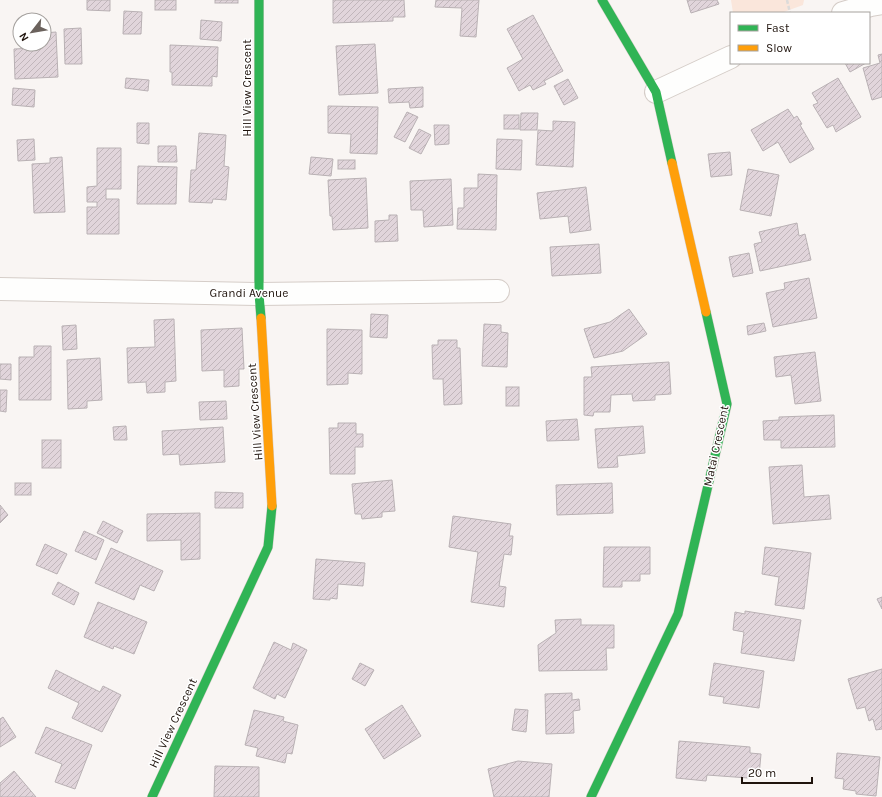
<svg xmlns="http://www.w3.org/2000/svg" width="882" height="797" font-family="Karla,sans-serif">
  <defs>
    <pattern id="building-hatch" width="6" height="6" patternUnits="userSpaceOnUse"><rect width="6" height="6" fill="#e1d5db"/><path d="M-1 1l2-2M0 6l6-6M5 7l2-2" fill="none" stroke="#c1b6bb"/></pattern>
  </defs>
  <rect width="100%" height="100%" fill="#f9f5f3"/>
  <polygon fill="#fae6db" points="731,0 804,0 803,5 781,13 733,13"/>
  <g fill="url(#building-hatch)" stroke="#b9b1b4">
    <polygon points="87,0 110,0 110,11 87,10"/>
    <rect x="155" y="0" width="21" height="10"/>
    <rect x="215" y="0" width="23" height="3"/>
    <polygon points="333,0 404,0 405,17 393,17 393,21 333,23"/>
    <polygon points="436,0 479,0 476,37 460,36 462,8 435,7"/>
    <polygon points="687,0 717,0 719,4 691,13"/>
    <polygon points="124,11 142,12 141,34 123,34"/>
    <polygon points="533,15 563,71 544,81 546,84 533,90 530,85 519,91 507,68 523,59 507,29"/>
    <polygon points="201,20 222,22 221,41 200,39"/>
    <polygon points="81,28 82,64 65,64 64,29"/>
    <polygon points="56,32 58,77 15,79 14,49 35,48 35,44 44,44 44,33"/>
    <polygon points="375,44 378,93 339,95 336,46"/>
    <polygon points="170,45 218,47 217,77 212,76 212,86 172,85 172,72 170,72"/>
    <polygon points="882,54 882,97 872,100 863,68 880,63 878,55"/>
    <polygon points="845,63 866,63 850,72"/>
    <polygon points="126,78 149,80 148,91 125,88"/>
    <polygon points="838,78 861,117 836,132 833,125 827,128 813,105 818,103 812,93"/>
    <polygon points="568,79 578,98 564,105 554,86"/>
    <polygon points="423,87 423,107 410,108 409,102 389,103 388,89"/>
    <polygon points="13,88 35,90 34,107 12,105"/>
    <polygon points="328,106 378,107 377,154 350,153 351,134 328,133"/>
    <polygon points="788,109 794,118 797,116 802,124 800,125 814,149 790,163 778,142 763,151 751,130"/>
    <polygon points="407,112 418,117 405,142 394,137"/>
    <polygon points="521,113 538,113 537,130 520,130"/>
    <rect x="504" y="115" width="15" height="14"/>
    <polygon points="553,121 575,122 573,167 536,165 538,130 553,131"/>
    <polygon points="137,123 149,123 149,144 137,143"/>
    <polygon points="434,125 449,125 449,144 435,145"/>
    <polygon points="419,129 431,135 421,154 409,148"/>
    <polygon points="199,133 226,135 224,166 229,167 226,200 213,199 212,203 189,202 191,170 196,170"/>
    <polygon points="34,139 35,160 18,161 17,140"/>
    <polygon points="497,139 522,140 521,170 496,169"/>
    <polygon points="158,146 176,146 177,162 158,162"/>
    <polygon points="97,148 121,148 121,189 106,189 106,199 119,199 119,234 87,234 87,207 97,207 97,202 87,202 87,187 97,186"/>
    <polygon points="730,152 732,175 711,177 708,154"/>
    <polygon points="62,157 65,212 34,213 32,164 50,163 50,158"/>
    <polygon points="311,157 333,159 331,176 309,174"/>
    <rect x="338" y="160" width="17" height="9"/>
    <polygon points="138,166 177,167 176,204 137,204"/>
    <polygon points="748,169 779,175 771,216 740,210"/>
    <polygon points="478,174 497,175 496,230 457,229 458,208 464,208 464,188 478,188"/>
    <polygon points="366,178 368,228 333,230 332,216 330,216 328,180"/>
    <polygon points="451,179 453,225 424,227 423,210 411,210 410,181"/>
    <polygon points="586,187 591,230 570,233 568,216 540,219 537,193"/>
    <polygon points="389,215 397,215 398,241 375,242 375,221 389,220"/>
    <polygon points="797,223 799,236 805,234 811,260 760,271 754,244 762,242 759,232"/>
    <polygon points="599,244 601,273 552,276 550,247"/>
    <polygon points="749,253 753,273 733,277 729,257"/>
    <polygon points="809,278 817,318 773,327 766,293 785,289 784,283"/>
    <polygon points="629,309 647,334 623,351 594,358 584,329 610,322"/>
    <polygon points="371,314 388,315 387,338 370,337"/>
    <polygon points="174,319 176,381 165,382 165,392 147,393 146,382 128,383 127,348 155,347 154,320"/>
    <polygon points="764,323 766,331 748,335 747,326"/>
    <polygon points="484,324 501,325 501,332 508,333 507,367 482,366"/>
    <polygon points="76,325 77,349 63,350 62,326"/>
    <polygon points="242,328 244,369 239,369 239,386 224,387 224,370 202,371 201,330"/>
    <polygon points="327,329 362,330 362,374 348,373 348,384 327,385"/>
    <polygon points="438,340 457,340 457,348 460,348 462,404 444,405 443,379 433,379 432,345 438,345"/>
    <polygon points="34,346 51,346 51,400 19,400 19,357 34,357"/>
    <polygon points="815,352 821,401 795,404 791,375 776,377 774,357"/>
    <polygon points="100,358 102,400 87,401 87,408 68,409 67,360"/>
    <polygon points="669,362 671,394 655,395 655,400 633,401 632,394 611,395 610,412 594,412 593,416 584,415 584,377 592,377 591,367"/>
    <polygon points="0,364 11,364 11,380 0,379"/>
    <rect x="506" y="387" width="13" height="19"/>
    <polygon points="0,390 7,390 6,412 0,411"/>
    <polygon points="226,401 227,419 200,420 199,402"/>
    <polygon points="834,415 835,447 781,448 781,440 764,440 763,421 779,420 779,417"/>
    <polygon points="577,419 579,440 547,441 546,421"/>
    <polygon points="338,423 356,423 356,434 363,434 363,447 355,447 355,474 330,474 329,428 338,428"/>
    <polygon points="126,426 127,440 114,440 113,427"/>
    <polygon points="643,426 645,453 617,456 618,467 598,468 595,429"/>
    <polygon points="223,427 225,462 180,465 179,454 163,455 162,431"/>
    <rect x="42" y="440" width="19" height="28"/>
    <polygon points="802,465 804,497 829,495 831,519 773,524 769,467"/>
    <polygon points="392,480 395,511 382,512 382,517 362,519 361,514 355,514 352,484"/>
    <rect x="15" y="483" width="16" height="12"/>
    <polygon points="612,483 613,513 557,515 556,485"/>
    <polygon points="215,492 243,493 243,508 215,508"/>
    <polygon points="0,505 8,515 0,523"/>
    <polygon points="200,513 200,559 181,560 181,540 147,541 147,514"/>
    <polygon points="453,516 511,524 509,536 513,536 511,555 504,554 499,586 506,587 504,607 471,602 478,552 449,547"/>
    <polygon points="103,521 123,531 117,543 97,533"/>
    <polygon points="84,531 104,540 96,560 75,551"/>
    <polygon points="45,544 67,554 57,574 36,565"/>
    <polygon points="604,547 650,547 650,574 640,574 640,581 622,581 622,587 603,587"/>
    <polygon points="765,547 811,553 804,609 775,605 779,577 762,574"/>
    <polygon points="111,548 163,571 154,591 140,585 134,600 95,583"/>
    <polygon points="316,559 365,563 363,586 338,584 337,599 330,598 330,600 313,599"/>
    <polygon points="58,582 79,593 74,605 52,594"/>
    <polygon points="882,597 882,609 877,599"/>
    <polygon points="98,602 147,622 134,654 114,646 113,649 84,637"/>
    <polygon points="745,611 801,620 794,661 741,653 744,632 733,630 735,612 745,614"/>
    <polygon points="581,619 581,625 614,625 614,648 606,648 607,670 539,671 538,645 556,633 555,620"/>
    <polygon points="274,642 291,650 293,643 307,650 285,698 277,694 275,699 253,688"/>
    <polygon points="360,663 374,670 365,686 352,679"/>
    <polygon points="714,663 764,671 759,708 723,703 724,697 709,695"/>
    <polygon points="882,669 882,729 876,730 873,719 869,721 865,707 857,709 848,679"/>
    <polygon points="56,670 100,692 103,686 121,695 102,732 72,718 79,703 48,688"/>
    <polygon points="572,693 572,700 579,699 580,710 573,711 574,733 546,734 545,694"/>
    <polygon points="402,705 421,736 384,759 365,729"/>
    <polygon points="515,709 528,710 526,732 512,730"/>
    <polygon points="254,710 284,717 283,721 298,725 292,754 287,753 285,763 256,756 258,748 245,745"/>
    <polygon points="3,717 16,737 0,747 0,719"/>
    <polygon points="46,727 92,745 75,789 55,782 62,764 35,753"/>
    <polygon points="679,741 750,747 750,753 761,754 759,776 748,775 748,778 707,775 706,781 676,778"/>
    <polygon points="837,753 880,757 876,796 856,794 856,791 843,789 844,779 835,778"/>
    <polygon points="518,761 552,764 549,797 494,797 488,769"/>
    <polygon points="215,766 259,767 259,797 214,797"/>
    <polygon points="14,771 36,797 0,797 0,783"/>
  </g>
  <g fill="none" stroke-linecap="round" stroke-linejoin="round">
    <g stroke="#d5cdc8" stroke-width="24">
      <g id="street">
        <polyline points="843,13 871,5 882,3"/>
        <polyline points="656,92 731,57"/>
        <polyline points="0,289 259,294 498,291"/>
      </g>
    </g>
    <g stroke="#d5cdc8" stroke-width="10">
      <g id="fast">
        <polyline points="259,0 259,294 261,318"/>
        <polyline points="602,0 656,92 672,163"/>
        <polyline points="152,797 268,547 272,506"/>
        <polyline points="591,797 678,614 727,404 706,312"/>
      </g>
    </g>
    <g stroke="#d5cdc8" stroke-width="10">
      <g id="slow">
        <polyline points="672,163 706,312"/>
        <polyline points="261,318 272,506"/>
      </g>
    </g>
    <polyline stroke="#dcdbda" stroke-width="2.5" stroke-dasharray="4 2" stroke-linecap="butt" points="787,0 790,13"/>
    <use href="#street" stroke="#fefefd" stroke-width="22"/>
    <use href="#fast" stroke="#30b455" stroke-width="9"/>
    <use href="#slow" stroke="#ff9f0a" stroke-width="9"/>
  </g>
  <g text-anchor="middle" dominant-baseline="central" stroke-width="3" stroke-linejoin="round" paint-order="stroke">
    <g font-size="12" fill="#1f130c" stroke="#fff">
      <text transform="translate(247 88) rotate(-90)">Hill View Crescent</text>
      <text x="249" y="293">Grandi Avenue</text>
      <text transform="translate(255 412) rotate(-94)">Hill View Crescent</text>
      <text transform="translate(716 446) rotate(-78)">Matai Crescent</text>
      <text transform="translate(173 723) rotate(-65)">Hill View Crescent</text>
    </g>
  </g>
  <rect x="730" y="12" width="140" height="52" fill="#ffffff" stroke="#a5a19e"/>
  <rect x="738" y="25" width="20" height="6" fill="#30b455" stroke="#a5a19e"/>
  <text x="766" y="32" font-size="12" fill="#1f130c">Fast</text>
  <rect x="738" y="45" width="20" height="6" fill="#ff9f0a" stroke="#a5a19e"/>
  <text x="766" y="52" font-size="12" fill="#1f130c">Slow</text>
  <g transform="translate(32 32) rotate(239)"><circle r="19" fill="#ffffff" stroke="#a5a19e"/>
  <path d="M0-3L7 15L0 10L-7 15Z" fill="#6b625d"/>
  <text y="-6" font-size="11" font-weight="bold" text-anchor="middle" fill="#1f130c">N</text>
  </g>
  <path d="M742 777v6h70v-6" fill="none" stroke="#1f130c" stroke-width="2"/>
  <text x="748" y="777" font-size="12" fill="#1f130c" stroke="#ffffff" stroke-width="3" paint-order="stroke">20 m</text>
</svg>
